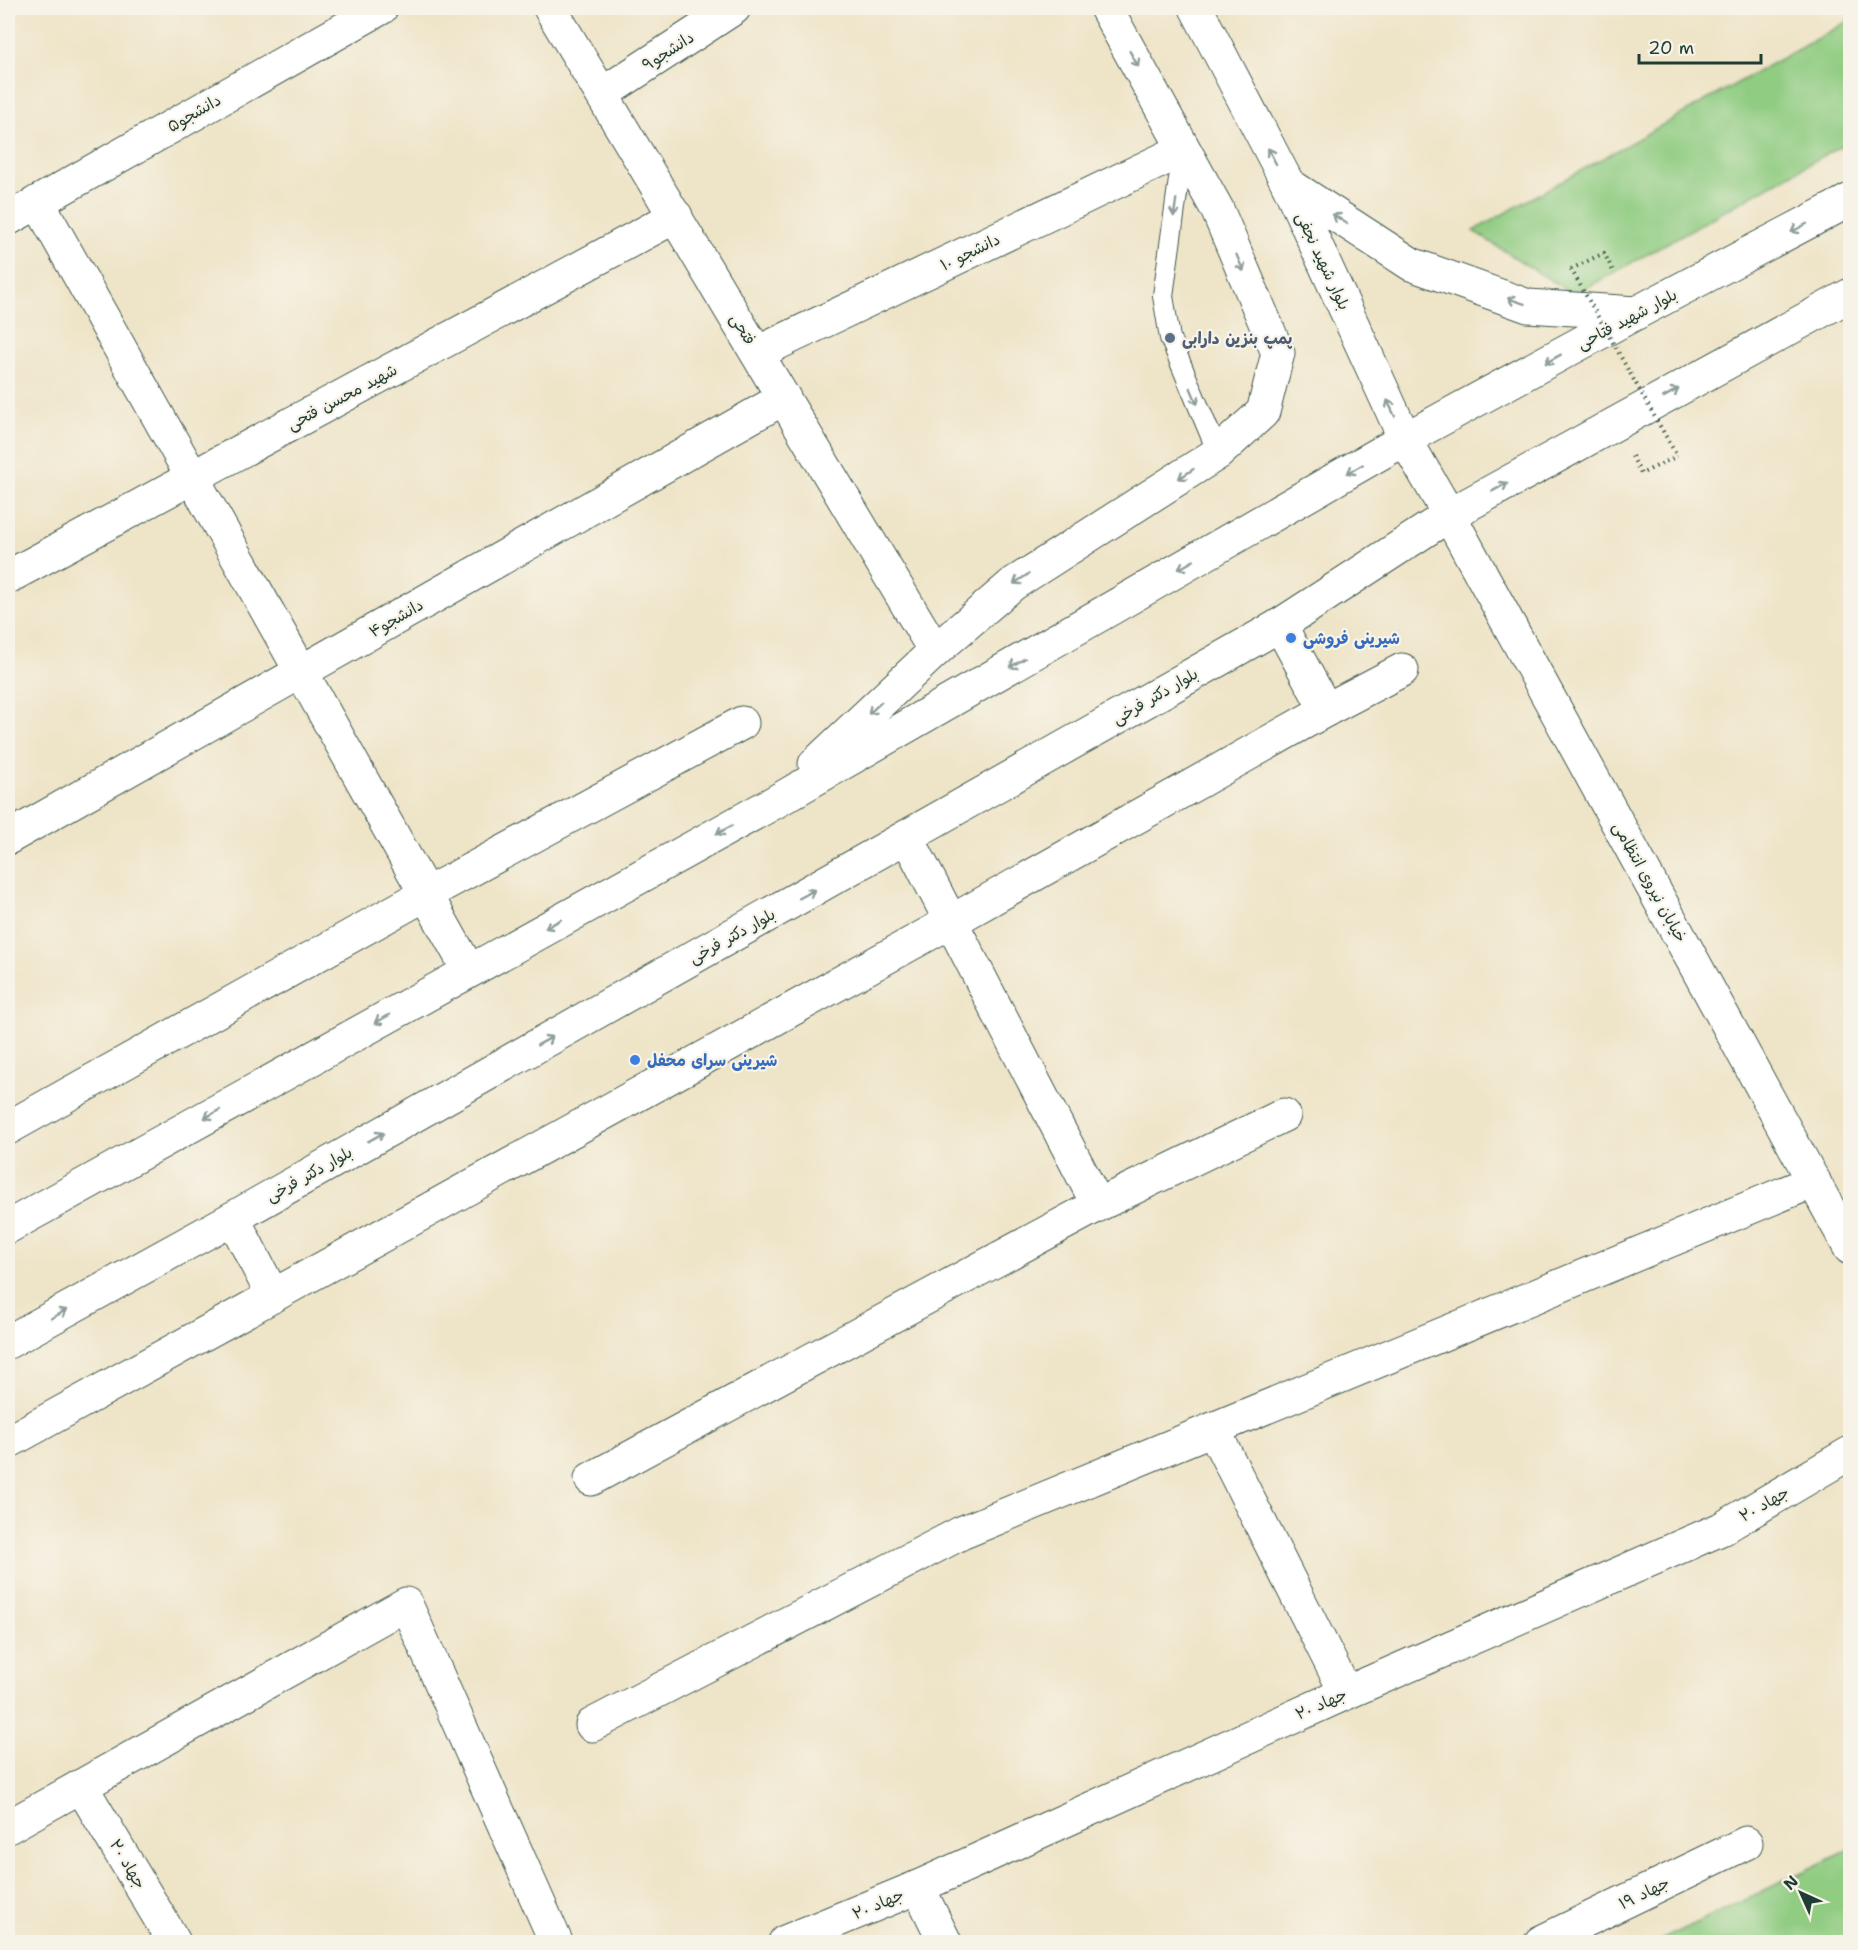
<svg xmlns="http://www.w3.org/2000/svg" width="1858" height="1950" font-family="'Shantell Sans','Playpen Sans Arabic',sans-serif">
  <rect width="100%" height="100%" fill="#f7f3e8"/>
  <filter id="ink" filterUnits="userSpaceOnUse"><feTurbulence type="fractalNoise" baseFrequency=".0167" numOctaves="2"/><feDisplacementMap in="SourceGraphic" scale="12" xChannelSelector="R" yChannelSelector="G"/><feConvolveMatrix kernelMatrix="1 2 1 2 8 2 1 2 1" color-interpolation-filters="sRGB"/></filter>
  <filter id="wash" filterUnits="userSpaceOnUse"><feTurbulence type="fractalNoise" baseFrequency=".008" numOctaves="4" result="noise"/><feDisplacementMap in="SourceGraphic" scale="24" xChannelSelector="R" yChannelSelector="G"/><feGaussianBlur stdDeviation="1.35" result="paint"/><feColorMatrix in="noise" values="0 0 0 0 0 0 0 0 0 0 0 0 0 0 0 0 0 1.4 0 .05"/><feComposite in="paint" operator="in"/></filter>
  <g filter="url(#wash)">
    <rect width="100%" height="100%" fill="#eee4c7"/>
    <g fill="#90cc82" stroke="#58845b" stroke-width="1.5">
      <polygon points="1850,20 1850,141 1574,295 1473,231"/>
      <polygon points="1850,1849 1850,1942 1657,1942"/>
    </g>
  </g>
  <g filter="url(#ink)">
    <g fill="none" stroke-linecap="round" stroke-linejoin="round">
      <g stroke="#3e564a" stroke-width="22">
        <polyline id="lane" points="1183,150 1163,296 1170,338 1218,453"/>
      </g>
      <g stroke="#3e564a" stroke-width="35">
        <g id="street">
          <polyline points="550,8 935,651"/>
          <polyline points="602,94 734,8"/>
          <polyline points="38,202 469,971"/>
          <polyline points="8,219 381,8"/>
          <polyline points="757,353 1183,150"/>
          <polyline points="1449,515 1850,1248"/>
          <polyline points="8,577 676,216"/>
          <polyline points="1280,625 1326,710"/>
          <polyline points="907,837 1098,1205"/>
          <polyline points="8,838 784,398"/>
          <polyline points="8,1128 426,894 742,723"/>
          <polyline points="233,1218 273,1296"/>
          <polyline points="1213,1429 1346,1693"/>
          <polyline points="8,1442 952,921 1326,710 1402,670"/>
          <polyline points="591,1479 1098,1205 1284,1115"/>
          <polyline points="592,1725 961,1533 1814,1181"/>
          <polyline points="81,1786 174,1942"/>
          <polyline points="8,1827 406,1604 556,1942"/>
          <polyline points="918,1887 945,1942"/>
          <polyline points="785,1942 918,1887 1346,1693 1721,1529 1850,1453"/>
          <polyline points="1541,1942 1746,1843"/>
        </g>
      </g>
      <g stroke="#3e564a" stroke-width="35">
        <g id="secondary">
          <polyline points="1196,8 1288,184 1405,439 1449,515"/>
          <polyline points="1288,184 1411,264 1528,306 1636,313"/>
          <polyline points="815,764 935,651 1013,584 1218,453 1263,412 1278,353 1217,209 1106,8"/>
          <polyline points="8,1227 775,802 1405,439 1636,313 1850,200"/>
          <polyline points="8,1342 233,1218 1280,625 1449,515 1850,295"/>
        </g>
      </g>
      <g stroke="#3e564a" stroke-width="4" stroke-dasharray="1.5 4.5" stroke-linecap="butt">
        <polyline points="1571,269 1604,253 1614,273"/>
        <polyline points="1632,456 1641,474 1677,456"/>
      </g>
      <use href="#lane" stroke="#fff" stroke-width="20"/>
      <use href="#street" stroke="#fff" stroke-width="33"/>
      <use href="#secondary" stroke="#fff" stroke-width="33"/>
      <polyline stroke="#3e564a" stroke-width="4" stroke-dasharray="1.5 4.5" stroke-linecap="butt" points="1571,269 1677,456"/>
    </g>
    <defs><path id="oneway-shaft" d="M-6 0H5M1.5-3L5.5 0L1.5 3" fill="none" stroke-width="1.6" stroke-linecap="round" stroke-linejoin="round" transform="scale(1.5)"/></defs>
    <g stroke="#8f9e9a">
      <use href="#oneway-shaft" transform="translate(1134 59) rotate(61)"/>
      <use href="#oneway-shaft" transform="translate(1272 156) rotate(-117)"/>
      <use href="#oneway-shaft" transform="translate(1175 208) rotate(98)"/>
      <use href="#oneway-shaft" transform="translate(1340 219) rotate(-147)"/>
      <use href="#oneway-shaft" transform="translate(1799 228) rotate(152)"/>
      <use href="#oneway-shaft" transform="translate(1240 263) rotate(67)"/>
      <use href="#oneway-shaft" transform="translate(1516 301) rotate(-161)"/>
      <use href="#oneway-shaft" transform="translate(1553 359) rotate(151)"/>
      <use href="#oneway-shaft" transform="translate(1671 393) rotate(-29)"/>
      <use href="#oneway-shaft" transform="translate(1194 396) rotate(67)"/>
      <use href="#oneway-shaft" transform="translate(1391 408) rotate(-115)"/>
      <use href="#oneway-shaft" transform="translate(1355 469) rotate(150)"/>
      <use href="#oneway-shaft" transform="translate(1186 474) rotate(147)"/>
      <use href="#oneway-shaft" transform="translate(1500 487) rotate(-29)"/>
      <use href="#oneway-shaft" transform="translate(1186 565) rotate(150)"/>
      <use href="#oneway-shaft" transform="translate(1021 579) rotate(147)"/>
      <use href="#oneway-shaft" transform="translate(1017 663) rotate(150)"/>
      <use href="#oneway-shaft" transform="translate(875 708) rotate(137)"/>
      <use href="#oneway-shaft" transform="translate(724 830) rotate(151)"/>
      <use href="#oneway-shaft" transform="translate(807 894) rotate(-29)"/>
      <use href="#oneway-shaft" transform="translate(553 924) rotate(151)"/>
      <use href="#oneway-shaft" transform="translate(382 1019) rotate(151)"/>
      <use href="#oneway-shaft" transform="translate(545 1041) rotate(-29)"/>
      <use href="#oneway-shaft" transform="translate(212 1114) rotate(151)"/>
      <use href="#oneway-shaft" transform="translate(376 1137) rotate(-29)"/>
      <use href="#oneway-shaft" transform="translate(59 1314) rotate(-29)"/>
    </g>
  </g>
  <circle fill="#5c6f8a" stroke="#f7f3e8" stroke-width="2" cx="1170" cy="338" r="6"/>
  <g fill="#3f7fe0" stroke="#f7f3e8" stroke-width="2">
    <circle cx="1291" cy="638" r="6"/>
    <circle cx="635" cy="1060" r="6"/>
  </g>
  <g text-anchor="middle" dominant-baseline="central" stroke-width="4.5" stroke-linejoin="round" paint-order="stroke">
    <g font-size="16" fill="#1f3d34" stroke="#f7f3e8">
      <text transform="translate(668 51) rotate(-33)">دانشجو۹</text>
      <text transform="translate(194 113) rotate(-30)">دانشجو۵</text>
      <text transform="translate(970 252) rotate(-26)">دانشجو ۱۰</text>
      <text transform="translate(1323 261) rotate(65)">بلوار شهید نجفی</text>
      <text transform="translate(1627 319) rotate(-28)">بلوار شهید فتاحی</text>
      <text transform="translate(743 329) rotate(59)">فتحی</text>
      <text transform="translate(342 397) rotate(-28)">شهید محسن فتحی</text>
      <text transform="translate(396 618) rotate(-30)">دانشجو۴</text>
      <text transform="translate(1155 696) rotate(-30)">بلوار دکتر فرخی</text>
      <text transform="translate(1650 882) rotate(61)">خیابان نیروی انتظامی</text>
      <text transform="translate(732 936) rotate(-29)">بلوار دکتر فرخی</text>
      <text transform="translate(309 1174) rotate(-29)">بلوار دکتر فرخی</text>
      <text transform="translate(1764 1504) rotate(-30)">جهاد ۲۰</text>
      <text transform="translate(1321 1704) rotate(-24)">جهاد ۲۰</text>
      <text transform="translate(128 1864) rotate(59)">جهاد ۲۰</text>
      <text transform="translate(1644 1893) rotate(-26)">جهاد ۱۹</text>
      <text transform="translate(878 1904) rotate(-23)">جهاد ۲۰</text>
    </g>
    <g font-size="16" font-weight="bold" fill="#4e5e75" stroke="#f7f3e8" text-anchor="start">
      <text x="1182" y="338">پمپ بنزین دارابى</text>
    </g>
    <g font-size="16" font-weight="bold" fill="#366cbe" stroke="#f7f3e8" text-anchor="start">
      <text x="1303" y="638">شیرینی فروشی</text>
      <text x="647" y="1060">شیرینی سرای محفل</text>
    </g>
  </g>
  <rect width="1858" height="1950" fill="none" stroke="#f7f3e8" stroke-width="30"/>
  <g transform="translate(1801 1893) rotate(315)" stroke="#f7f3e8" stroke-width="4.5" paint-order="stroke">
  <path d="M0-4.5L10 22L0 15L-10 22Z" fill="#1f3d34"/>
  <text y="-9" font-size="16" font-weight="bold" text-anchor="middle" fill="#1f3d34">N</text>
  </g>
  <path d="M1639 54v9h122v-9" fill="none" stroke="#1f3d34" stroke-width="3"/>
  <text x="1648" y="54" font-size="18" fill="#1f3d34" stroke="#f7f3e8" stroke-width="4.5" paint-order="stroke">20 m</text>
</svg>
